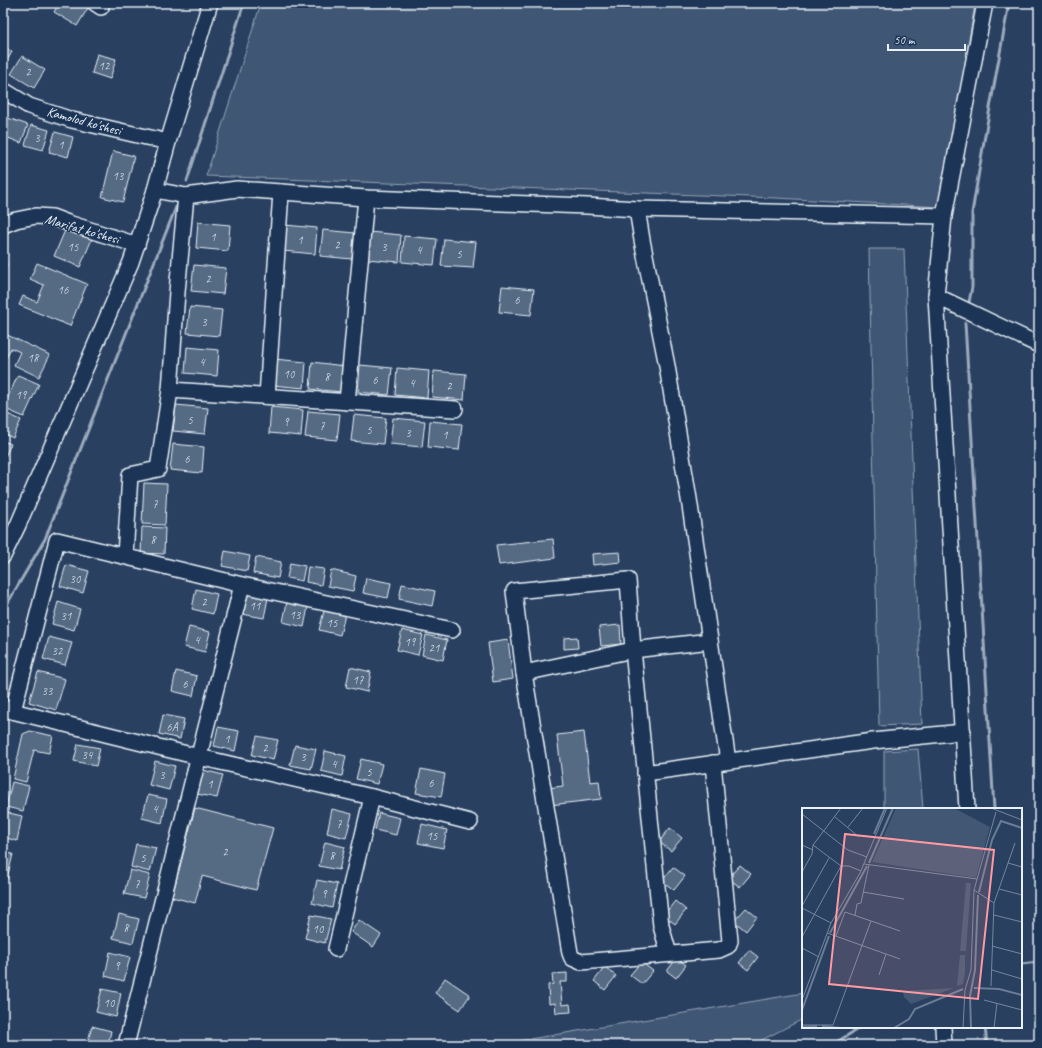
<svg xmlns="http://www.w3.org/2000/svg" width="1042" height="1048" font-family="Caveat,sans-serif">
  <rect width="100%" height="100%" fill="#294061"/>
  <filter id="ink" filterUnits="userSpaceOnUse"><feTurbulence type="fractalNoise" baseFrequency=".025" numOctaves="2"/><feDisplacementMap in="SourceGraphic" scale="8" xChannelSelector="R" yChannelSelector="G"/><feConvolveMatrix kernelMatrix="1 2 1 2 8 2 1 2 1" color-interpolation-filters="sRGB"/></filter>
  <g filter="url(#ink)">
    <g fill="#415774" stroke="#94a4b6">
      <polygon points="261,3 975,3 941,207 776,198 206,176"/>
      <polygon points="869,249 904,249 922,724 879,726"/>
      <polygon points="918,749 923,809 884,809 884,751"/>
      <polygon points="803,993 803,1019 752,1045 518,1045 518,1041"/>
    </g>
    <g fill="none" stroke-linecap="round" stroke-linejoin="round">
      <g stroke="#9dabbd" stroke-width="3">
        <polyline points="187,181 244,3"/>
        <polyline points="969,302 972,287 972,213 984,141 1009,3"/>
        <polyline points="965,323 994,809"/>
        <polyline points="3,611 45,539 176,207"/>
        <polyline points="1021,964 1039,962"/>
        <polyline points="985,1027 987,1045"/>
        <polyline points="832,1045 861,1027"/>
      </g>
    </g>
    <g fill="#556a83" stroke="#e8f1f8">
      <polygon points="59,3 80,3 88,8 77,26 54,12"/>
      <polygon points="3,46 12,52 3,67"/>
      <polygon points="97,54 116,59 110,79 92,73"/>
      <polygon points="22,56 45,70 34,88 11,74"/>
      <polygon points="3,115 7,117 3,125"/>
      <polygon points="8,118 28,125 21,143 3,136 3,131"/>
      <polygon points="31,125 49,130 43,150 25,145"/>
      <polygon points="55,132 73,137 68,157 49,152"/>
      <polygon points="113,151 134,156 123,202 102,197"/>
      <polygon points="198,222 230,225 228,251 196,248"/>
      <polygon points="285,225 317,228 315,254 283,251"/>
      <polygon points="66,228 92,239 80,267 54,256"/>
      <polygon points="323,230 355,233 352,259 320,256"/>
      <polygon points="369,232 401,235 399,262 367,259"/>
      <polygon points="404,236 437,239 434,265 402,262"/>
      <polygon points="444,239 476,242 473,268 441,266"/>
      <polygon points="3,262 7,264 3,273"/>
      <polygon points="37,263 87,284 70,326 19,305 23,296 37,302 44,285 30,279"/>
      <polygon points="194,265 226,268 223,294 191,291"/>
      <polygon points="502,286 534,289 531,315 499,312"/>
      <polygon points="190,307 222,310 219,336 187,333"/>
      <polygon points="3,333 50,355 39,377 14,365 20,352 11,348 4,362 3,361"/>
      <polygon points="187,347 219,350 217,376 185,373"/>
      <polygon points="274,359 306,362 304,388 272,385"/>
      <polygon points="312,362 344,366 342,392 310,389"/>
      <polygon points="360,365 392,368 389,395 358,392"/>
      <polygon points="397,368 429,371 427,398 395,395"/>
      <polygon points="434,371 466,374 464,400 432,397"/>
      <polygon points="18,375 39,384 24,417 3,408"/>
      <polygon points="176,405 208,408 205,434 173,431"/>
      <polygon points="271,407 303,410 301,436 269,433"/>
      <polygon points="308,411 340,414 337,440 305,437"/>
      <polygon points="5,413 21,420 13,438 3,433 3,418"/>
      <polygon points="354,415 386,418 383,444 351,441"/>
      <polygon points="393,418 425,421 422,447 390,444"/>
      <polygon points="430,421 462,424 459,450 428,447"/>
      <polygon points="3,441 11,444 3,461"/>
      <polygon points="173,444 204,447 202,473 170,470"/>
      <polygon points="144,483 167,484 165,525 142,524"/>
      <polygon points="142,527 165,528 164,554 141,553"/>
      <polygon points="553,539 555,558 499,565 496,545"/>
      <polygon points="225,551 250,556 247,571 222,566"/>
      <polygon points="620,552 621,562 593,565 592,554"/>
      <polygon points="256,557 281,562 278,578 253,573"/>
      <polygon points="290,563 305,566 302,581 287,578"/>
      <polygon points="66,565 89,571 83,593 60,586"/>
      <polygon points="308,567 324,569 321,585 306,582"/>
      <polygon points="331,570 356,576 353,591 328,586"/>
      <polygon points="366,578 391,583 388,598 363,593"/>
      <polygon points="402,584 435,591 432,606 399,599"/>
      <polygon points="196,589 217,594 213,614 192,609"/>
      <polygon points="247,594 268,598 264,618 242,614"/>
      <polygon points="58,602 80,609 74,630 52,624"/>
      <polygon points="287,602 308,607 304,627 283,622"/>
      <polygon points="324,611 345,615 340,635 319,630"/>
      <polygon points="620,625 621,644 601,646 599,627"/>
      <polygon points="189,627 210,632 205,652 184,647"/>
      <polygon points="402,630 423,635 418,655 397,650"/>
      <polygon points="426,635 447,640 443,660 422,655"/>
      <polygon points="49,637 72,643 65,665 43,659"/>
      <polygon points="577,637 578,648 564,649 564,638"/>
      <polygon points="508,640 513,679 493,682 488,643"/>
      <polygon points="350,667 371,672 367,692 346,687"/>
      <polygon points="176,671 197,676 193,696 172,691"/>
      <polygon points="38,672 65,679 56,710 29,702"/>
      <polygon points="163,715 184,719 180,739 159,734"/>
      <polygon points="218,727 239,731 235,751 214,746"/>
      <polygon points="30,731 53,736 49,753 34,750 26,782 13,779 23,734"/>
      <polygon points="584,732 590,782 599,781 601,799 550,805 548,788 563,786 557,735"/>
      <polygon points="257,736 278,740 273,760 252,755"/>
      <polygon points="78,744 100,748 96,766 74,761"/>
      <polygon points="295,745 316,749 311,769 290,765"/>
      <polygon points="325,751 346,756 342,776 321,771"/>
      <polygon points="361,759 382,764 377,784 356,779"/>
      <polygon points="155,761 175,766 169,790 149,785"/>
      <polygon points="421,769 445,774 441,797 416,793"/>
      <polygon points="203,770 223,775 217,798 197,794"/>
      <polygon points="12,782 29,786 23,811 6,807"/>
      <polygon points="148,795 167,799 162,823 142,818"/>
      <polygon points="195,808 273,828 256,890 202,876 195,903 172,897"/>
      <polygon points="332,809 352,814 346,838 327,833"/>
      <polygon points="5,812 22,816 17,841 3,837 3,822"/>
      <polygon points="379,813 400,818 396,835 375,830"/>
      <polygon points="422,824 447,830 443,848 418,843"/>
      <polygon points="670,828 682,838 671,851 659,842"/>
      <polygon points="325,842 345,847 339,870 319,866"/>
      <polygon points="136,844 156,848 150,872 131,867"/>
      <polygon points="3,852 13,854 7,879 3,878"/>
      <polygon points="740,865 751,874 740,887 728,878"/>
      <polygon points="673,867 685,876 674,890 662,881"/>
      <polygon points="130,870 150,875 144,898 124,894"/>
      <polygon points="317,880 337,884 332,908 312,903"/>
      <polygon points="675,901 686,910 675,924 664,915"/>
      <polygon points="746,908 757,917 746,931 734,921"/>
      <polygon points="119,914 139,919 133,943 113,938"/>
      <polygon points="311,915 331,919 325,943 305,938"/>
      <polygon points="359,920 381,935 373,947 351,932"/>
      <polygon points="749,950 758,957 748,970 739,963"/>
      <polygon points="110,952 130,957 124,981 105,976"/>
      <polygon points="677,958 686,965 676,978 667,971"/>
      <polygon points="641,962 653,971 642,984 630,975"/>
      <polygon points="605,967 616,976 605,990 594,981"/>
      <polygon points="567,973 567,982 560,982 562,1005 570,1004 571,1012 556,1013 555,1003 549,1004 548,985 553,984 552,974"/>
      <polygon points="445,978 470,995 460,1010 435,993"/>
      <polygon points="102,989 121,993 116,1017 96,1012"/>
      <polygon points="92,1026 111,1031 108,1045 87,1045"/>
    </g>
    <g fill="none" stroke-linecap="round" stroke-linejoin="round">
      <g stroke="#e8f1f8" stroke-width="18">
        <g id="minor">
          <polyline points="95,3 101,7"/>
          <polyline points="3,90 29,106 72,120 168,142"/>
          <polyline points="155,190 186,196 237,189 366,198 587,206 637,209 944,216"/>
          <polyline points="637,209 642,240 667,366 689,499 728,761"/>
          <polyline points="3,225 16,220 36,216 52,217 68,223 137,245"/>
          <polyline points="936,296 1039,345"/>
          <polyline points="170,390 455,409"/>
          <polyline points="267,396 281,192"/>
          <polyline points="347,402 366,198"/>
          <polyline points="3,556 18,525 131,262 155,190 168,142 210,3"/>
          <polyline points="125,556 130,475 158,469 170,390 177,292 186,196"/>
          <polygon points="628,580 633,650 524,673 514,591"/>
          <polyline points="524,673 570,953 572,958 581,962 719,950 728,946 730,941 713,763"/>
          <polyline points="4,709 199,757 372,797 470,822"/>
          <polyline points="13,711 57,540 242,585 452,630"/>
          <polyline points="645,773 873,741 963,732"/>
          <polyline points="967,809 936,296 944,216 985,3"/>
          <polyline points="336,949 372,797"/>
          <polyline points="669,954 661,926 633,650 710,641"/>
          <polyline points="943,1027 944,1045"/>
          <polyline points="126,1045 242,585"/>
        </g>
      </g>
      <use href="#minor" stroke="#1d3557" stroke-width="15"/>
    </g>
  </g>
  <g text-anchor="middle" dominant-baseline="central" stroke-width="3" stroke-linejoin="round" paint-order="stroke">
    <g font-size="12" fill="#c3cfdb">
      <text x="104" y="66">12</text>
      <text x="28" y="72">2</text>
      <text x="37" y="138">3</text>
      <text x="61" y="145">1</text>
      <text x="118" y="176">13</text>
      <text x="213" y="237">1</text>
      <text x="300" y="240">1</text>
      <text x="337" y="245">2</text>
      <text x="73" y="247">15</text>
      <text x="384" y="247">3</text>
      <text x="419" y="250">4</text>
      <text x="459" y="254">5</text>
      <text x="208" y="279">2</text>
      <text x="63" y="290">16</text>
      <text x="517" y="300">6</text>
      <text x="204" y="322">3</text>
      <text x="33" y="358">18</text>
      <text x="202" y="362">4</text>
      <text x="289" y="374">10</text>
      <text x="327" y="377">8</text>
      <text x="375" y="380">6</text>
      <text x="412" y="383">4</text>
      <text x="449" y="386">2</text>
      <text x="21" y="395">19</text>
      <text x="190" y="420">5</text>
      <text x="286" y="422">9</text>
      <text x="322" y="426">7</text>
      <text x="369" y="430">5</text>
      <text x="408" y="433">3</text>
      <text x="445" y="435">1</text>
      <text x="187" y="459">6</text>
      <text x="155" y="504">7</text>
      <text x="153" y="540">8</text>
      <text x="75" y="579">30</text>
      <text x="204" y="602">2</text>
      <text x="255" y="606">11</text>
      <text x="295" y="615">13</text>
      <text x="66" y="616">31</text>
      <text x="332" y="623">15</text>
      <text x="197" y="640">4</text>
      <text x="410" y="642">19</text>
      <text x="434" y="648">21</text>
      <text x="57" y="651">32</text>
      <text x="358" y="680">17</text>
      <text x="185" y="684">6</text>
      <text x="47" y="691">33</text>
      <text x="172" y="727">6A</text>
      <text x="227" y="739">1</text>
      <text x="265" y="748">2</text>
      <text x="87" y="755">34</text>
      <text x="303" y="757">3</text>
      <text x="334" y="764">4</text>
      <text x="369" y="772">5</text>
      <text x="162" y="775">3</text>
      <text x="431" y="783">6</text>
      <text x="210" y="784">1</text>
      <text x="155" y="809">4</text>
      <text x="339" y="824">7</text>
      <text x="432" y="836">15</text>
      <text x="225" y="852">2</text>
      <text x="332" y="856">8</text>
      <text x="143" y="858">5</text>
      <text x="137" y="884">7</text>
      <text x="324" y="894">9</text>
      <text x="126" y="928">8</text>
      <text x="318" y="929">10</text>
      <text x="117" y="966">9</text>
      <text x="109" y="1003">10</text>
    </g>
    <g font-size="14" fill="#e8f1f8" stroke="#1d3557">
      <text transform="translate(84 121) rotate(15)">Kamolod ko'shesi</text>
      <text transform="translate(82 229) rotate(16)">Marifat ko'shesi</text>
    </g>
  </g>
  <g transform="translate(802 808)">
    <rect width="220" height="220" fill="#294061"/>
    <path d="M 94,0 L 152,0 L 188,19 L 174,70 L 70,54 ZM 164,75 L 169,75 L 164,143 L 158,143 ZM 158,147 L 163,147 L 163,165 L 161,176 L 155,178 ZM 152,180 L 109,196 L 102,189 L 101,183 Z" fill="#415774"/>
    <path fill="none" stroke="#6b7c95" stroke-width="2" d="M 72,26 L 83,0M 67,55 L 91,0M 177,84 L 190,32 L 199,13 L 220,20M 28,125 L 65,58M 172,180 L 197,181 L 220,187M 0,202 L 27,128M 20,218 L 39,220M 0,219 L 15,218M 92,220 L 107,211 L 113,201 L 161,181M 169,220 L 168,188 L 173,162 L 176,87"/>
    <path fill="none" stroke="#75879d" stroke-width="1" d="M 189,0 L 220,12M 0,6 L 46,42 L 65,49M 33,9 L 57,29M 46,19 L 61,0M 0,37 L 11,42M 11,37 L 39,58 L 47,58 L 59,63M 206,55 L 220,59M 62,56 L 175,71M 0,64 L 10,46 L 11,37 L 39,0M 197,81 L 220,87M 172,82 L 192,95M 61,84 L 102,91M 0,98 L 27,50M 0,100 L 29,115M 53,107 L 55,96 L 59,95 L 67,57M 192,107 L 220,114M 25,125 L 98,151M 34,128 L 43,104 L 98,123M 0,129 L 39,58M 190,138 L 220,146M 0,140 L 17,149M 190,162 L 220,171M 77,167 L 84,146M 189,178 L 192,95 L 213,35M 0,192 L 29,115 L 58,65 L 85,0M 182,192 L 220,202M 0,217 L 31,217 L 69,113M 161,220 L 163,182 L 169,162 L 172,82 L 194,4M 192,220 L 195,195"/>
    <path fill="#ff9aa2" fill-opacity="0.15" stroke="#ff9aa2" stroke-width="2" d="M 43,26 L 192,42 L 176,191 L 27,176 Z"/>
    <rect width="220" height="220" fill="none" stroke="#e8f1f8" stroke-width="2"/>
  </g>
  <rect width="1042" height="1048" fill="none" stroke="#1d3557" stroke-width="16"/>
  <rect x="8" y="8" width="1026" height="1032" fill="none" stroke="#e8f1f8" stroke-width="1.5" filter="url(#ink)"/>
  <path d="M888 44v6h77v-6" fill="none" stroke="#e8f1f8" stroke-width="2"/>
  <text x="894" y="44" font-size="12" fill="#e8f1f8" stroke="#1d3557" stroke-width="3" paint-order="stroke">50 m</text>
</svg>
